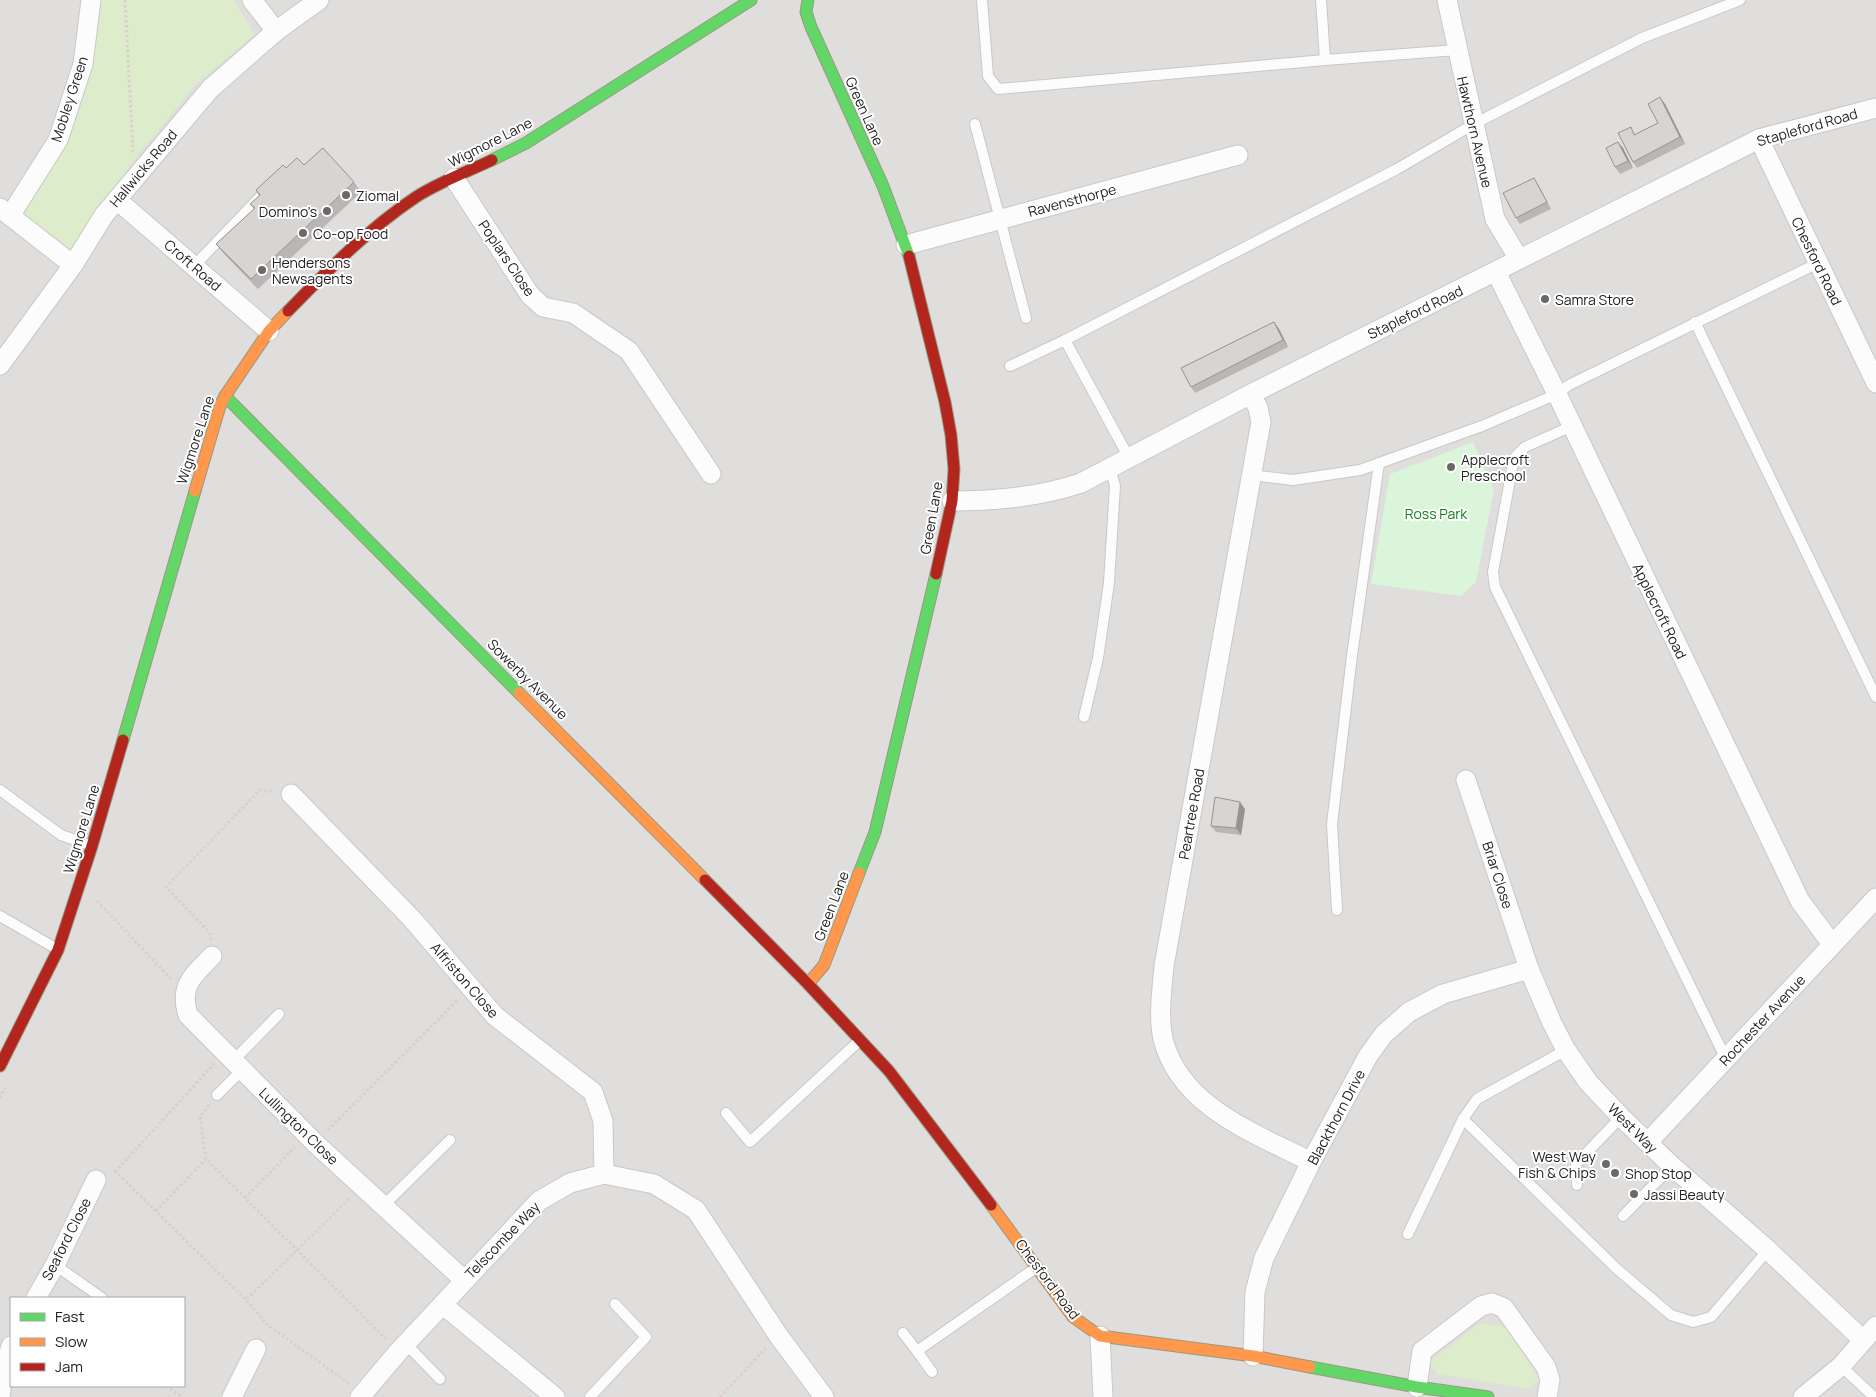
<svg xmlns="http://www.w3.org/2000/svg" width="1876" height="1397" font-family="Manrope,sans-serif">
  <rect width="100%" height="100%" fill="#f0eeeb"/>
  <path fill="#dfdedc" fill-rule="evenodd" d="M 0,0 L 1876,0 L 1876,1397 L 0,1397 ZM 11,1298 L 184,1298 L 184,1386 L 11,1386 Z"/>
  <g fill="#ddeccb">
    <polygon points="99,0 234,0 255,35 198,82 137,156 70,249 24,214 62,145"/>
    <polygon points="1480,1323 1505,1327 1540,1379 1528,1389 1437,1374 1429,1362"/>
  </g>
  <polygon fill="#daf5da" points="1473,442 1494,489 1476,582 1461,596 1371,584 1390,474"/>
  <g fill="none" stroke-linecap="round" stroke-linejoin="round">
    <g stroke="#c9c8c7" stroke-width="12">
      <g id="lane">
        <polyline points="982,0 988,76 998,89 1325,60 1321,0"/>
        <polyline points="1325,60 1457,50"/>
        <polyline points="975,124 1026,318"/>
        <polyline points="194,266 261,196"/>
        <polyline points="1695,322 1876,697"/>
        <polyline points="1065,340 1129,458"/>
        <polyline points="1010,366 1065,340 1397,169 1474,124 1642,38 1740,0"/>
        <polyline points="1572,426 1525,447 1514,458 1493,572 1495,587 1726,1059"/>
        <polyline points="1251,475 1293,480 1360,470 1482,426 1557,394 1569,385 1818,263"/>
        <polyline points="1084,717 1098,658 1109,583 1115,486 1110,468"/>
        <polyline points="0,790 61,835 90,845"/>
        <polyline points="1337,910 1332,824 1352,656 1379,463"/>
        <polyline points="0,916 57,949"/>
        <polyline points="233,1061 279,1014"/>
        <polyline points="217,1095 242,1070"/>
        <polyline points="726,1113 750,1142 859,1041"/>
        <polyline points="1463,1119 1617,1269 1671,1315 1693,1322 1711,1317 1768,1250"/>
        <polyline points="1577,1185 1576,1164 1621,1117"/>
        <polyline points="383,1206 450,1140"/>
        <polyline points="1623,1216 1672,1166"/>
        <polyline points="1408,1234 1463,1119 1477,1099 1566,1050"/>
        <polyline points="55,1265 102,1298"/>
        <polyline points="903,1333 917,1351"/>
        <polyline points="406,1344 440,1379"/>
        <polyline points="1841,1366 1874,1397"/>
        <polyline points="932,1372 917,1351 1037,1267"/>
        <polyline points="590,1397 646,1337 615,1304"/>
      </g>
    </g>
    <g stroke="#c9c8c7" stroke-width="21">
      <g id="street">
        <polyline points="252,0 276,31"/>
        <polyline points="1447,0 1495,219 1519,259"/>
        <polyline points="1759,139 1876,383"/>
        <polyline points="454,178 530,295 543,307 573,313 629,351 711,474"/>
        <polyline points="117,200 269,331"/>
        <polyline points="0,208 73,265"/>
        <polyline points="10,216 58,140 83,64 91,0"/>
        <polyline points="906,245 1238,155"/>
        <polyline points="1496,272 1557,394 1800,901 1832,944"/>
        <polyline points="0,365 73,265 104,215 210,89 276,31 319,0"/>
        <path d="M 1251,394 L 1258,408 L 1261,422 L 1164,966 C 1162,990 1158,1016 1163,1039 C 1180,1107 1255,1133 1311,1162"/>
        <path d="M 952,501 C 994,501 1040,497 1081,483 L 1251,394 L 1759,139 L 1876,108"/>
        <polyline points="1466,780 1529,969 1552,1023 1566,1050 1588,1082 1621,1117 1672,1166 1768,1250 1863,1340"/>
        <polyline points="291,794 413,920 495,1016 593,1092 603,1121 604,1174"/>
        <path d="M 212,956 C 193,976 179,985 188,1015 L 315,1143 L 464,1280"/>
        <polyline points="1648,1142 1876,898"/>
        <polyline points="36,1298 55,1265 96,1180"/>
        <polyline points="443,1305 555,1397"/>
        <polyline points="1100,1336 1103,1397"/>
        <polyline points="1253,1356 1255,1292 1264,1258 1311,1162 1368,1056 1384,1034 1409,1012 1443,994 1529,969"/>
        <polyline points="1417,1387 1422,1351 1481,1306 1492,1303 1504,1308 1546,1367 1550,1380 1547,1397"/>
        <polyline points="0,1397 2,1380 11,1346"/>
        <polyline points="232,1397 256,1349"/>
        <polyline points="360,1397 399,1351 539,1201 570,1183 604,1174 654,1184 696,1210 778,1335 824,1397"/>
        <polyline points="1803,1397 1841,1366 1876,1326"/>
      </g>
    </g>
    <g stroke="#999a82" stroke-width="13">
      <g id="fast">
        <polyline points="808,0 806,12 811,27 883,186 909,256"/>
        <polyline points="492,160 526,143 751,0"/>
        <polyline points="225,396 519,693"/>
        <polyline points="123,740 195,491"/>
        <polyline points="859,873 875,832 936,574"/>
        <polyline points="1310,1367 1417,1387 1488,1397"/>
      </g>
    </g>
    <g stroke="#999a82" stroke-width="13">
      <g id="slow">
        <polyline points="195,491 220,406 225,396 269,331 288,311"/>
        <polyline points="519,693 705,880"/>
        <polyline points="808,984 824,965 859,873"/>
        <polyline points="991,1205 1073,1317 1100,1336 1253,1356 1310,1367"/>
      </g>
    </g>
    <g stroke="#999a82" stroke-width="13">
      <g id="jam">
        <polyline points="909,256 945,402 951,435 954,469 952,501 936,574"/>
        <path d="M 288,311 C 328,270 368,229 416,197 C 439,182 467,172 492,160"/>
        <polyline points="705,880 808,984 889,1071 991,1205"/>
        <polyline points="0,1066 58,950 92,846 123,740"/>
      </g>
    </g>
    <g stroke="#dccecd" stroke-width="3" stroke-dasharray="2.5 2.5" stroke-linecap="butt">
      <polyline points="125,0 133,152"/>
      <polyline points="97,901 172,980"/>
      <polyline points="211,940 210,933 166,887 260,790 275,792"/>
      <polyline points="0,1098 5,1088"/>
      <polyline points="209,1105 200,1117 206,1159 386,1339"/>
      <polyline points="328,1130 458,1000"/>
      <polyline points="115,1171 246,1300"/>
      <polyline points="115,1172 214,1064"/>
      <polyline points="245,1198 295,1147"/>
      <polyline points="349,1199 246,1300 269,1326 350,1384"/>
      <polyline points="156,1211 206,1159"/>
      <polyline points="166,1386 183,1397"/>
      <polyline points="720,1397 766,1348"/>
    </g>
    <use href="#lane" stroke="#fdfcfc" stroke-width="10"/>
    <use href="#street" stroke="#fdfcfc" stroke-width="19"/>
    <use href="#fast" stroke="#63d668" stroke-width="11"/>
    <use href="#slow" stroke="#ff974d" stroke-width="11"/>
    <use href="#jam" stroke="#b3261e" stroke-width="11"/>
  </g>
  <g fill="#b9b6b5">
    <polygon points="1665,104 1685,144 1637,168 1633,162 1658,123"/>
    <polygon points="1623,148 1633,168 1620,174 1615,167"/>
    <polygon points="304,165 354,182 361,192 258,289 224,254 216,244 254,209 250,204 259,196 256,190 286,168"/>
    <polygon points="1538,184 1551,209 1520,224 1516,218"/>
    <polygon points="1274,322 1279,329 1288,347 1195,393 1191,387"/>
    <polygon points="1245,809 1241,835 1216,832 1211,826"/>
  </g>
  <g fill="#969493">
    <polygon points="1660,97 1665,104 1685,144 1680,137"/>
    <polygon points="1618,142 1623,148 1633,168 1628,161"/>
    <polygon points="1274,322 1279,329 1288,347 1283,340"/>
    <polygon points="1240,802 1245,809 1241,835 1236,828"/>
  </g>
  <g fill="#d7d4d2" stroke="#969493">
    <polygon points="1660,97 1680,137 1633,162 1618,133 1631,127 1634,135 1658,123 1648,104"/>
    <polygon points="1618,142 1628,161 1615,167 1606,148"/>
    <polygon points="323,148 354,182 251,279 216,244 255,208 250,204 260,195 256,190 283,165 286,168 297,158 304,165"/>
    <polygon points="1534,178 1547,202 1516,218 1503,193"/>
    <polygon points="1274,322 1283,340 1191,387 1181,368"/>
    <polygon points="1215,797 1240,802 1236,828 1211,826"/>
  </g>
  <g fill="#6a6968" stroke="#fff" stroke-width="2">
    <circle cx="346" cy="195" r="5"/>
    <circle cx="327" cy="211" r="5"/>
    <circle cx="303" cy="233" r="5"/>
    <circle cx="262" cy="270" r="5"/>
    <circle cx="1545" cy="299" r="5"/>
    <circle cx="1451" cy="467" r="5"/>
    <circle cx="1606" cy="1164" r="5"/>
    <circle cx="1615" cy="1173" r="5"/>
    <circle cx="1634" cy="1194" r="5"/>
  </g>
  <g text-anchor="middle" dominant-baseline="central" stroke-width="4" stroke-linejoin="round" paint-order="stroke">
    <g font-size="14" fill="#222" stroke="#fff">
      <text transform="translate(69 99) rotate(-72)">Mobley Green</text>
      <text transform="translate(865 111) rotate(66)">Green Lane</text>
      <text transform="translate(1807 127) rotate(-16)">Stapleford Road</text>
      <text transform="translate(1475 132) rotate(77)">Hawthorn Avenue</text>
      <text transform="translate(490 142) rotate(-27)">Wigmore Lane</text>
      <text transform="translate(143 168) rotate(-50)">Hallwicks Road</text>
      <text transform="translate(1072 200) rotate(-15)">Ravensthorpe</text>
      <text transform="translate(507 258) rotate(56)">Poplars Close</text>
      <text transform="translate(1817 261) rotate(64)">Chesford Road</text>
      <text transform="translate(193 265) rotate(41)">Croft Road</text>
      <text transform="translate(1415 312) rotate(-26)">Stapleford Road</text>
      <text transform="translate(195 440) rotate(-72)">Wigmore Lane</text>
      <text transform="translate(931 518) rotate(-80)">Green Lane</text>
      <text transform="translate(1660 611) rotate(64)">Applecroft Road</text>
      <text transform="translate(528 679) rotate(45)">Sowerby Avenue</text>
      <text transform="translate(1191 814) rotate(-80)">Peartree Road</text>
      <text transform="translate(81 829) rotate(-73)">Wigmore Lane</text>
      <text transform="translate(1498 875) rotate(72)">Briar Close</text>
      <text transform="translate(831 906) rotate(-69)">Green Lane</text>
      <text transform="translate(465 980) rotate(49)">Alfriston Close</text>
      <text transform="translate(1762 1020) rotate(-47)">Rochester Avenue</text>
      <text transform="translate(1336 1117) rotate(-62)">Blackthorn Drive</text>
      <text transform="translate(299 1126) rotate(44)">Lullington Close</text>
      <text transform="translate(1633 1128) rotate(45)">West Way</text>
      <text transform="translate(66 1239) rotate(-63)">Seaford Close</text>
      <text transform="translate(502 1240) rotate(-46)">Telscombe Way</text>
      <text transform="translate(1048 1279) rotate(53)">Chesford Road</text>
    </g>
    <g font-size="14" fill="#222" stroke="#fff" text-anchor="start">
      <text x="356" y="195">Ziomal</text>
      <text x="317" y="211" text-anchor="end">Domino's</text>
      <text x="313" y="233">Co-op Food</text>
      <text x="272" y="262">Hendersons<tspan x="272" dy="16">Newsagents</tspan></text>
      <text x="1555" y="299">Samra Store</text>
      <text x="1461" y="459">Applecroft<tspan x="1461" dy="16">Preschool</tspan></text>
      <text x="1596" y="1156" text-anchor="end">West Way<tspan x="1596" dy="16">Fish &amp; Chips</tspan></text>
      <text x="1625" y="1173">Shop Stop</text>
      <text x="1644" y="1194">Jassi Beauty</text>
    </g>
    <g font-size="14" fill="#0c8416" stroke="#fff">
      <text x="1436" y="513">Ross Park</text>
    </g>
  </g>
  <rect x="10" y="1297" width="175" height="90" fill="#ffffff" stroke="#a7a7a7"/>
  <rect x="20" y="1313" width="25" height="8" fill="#63d668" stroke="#a7a7a7"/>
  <text x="55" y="1322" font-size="15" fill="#222222">Fast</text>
  <rect x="20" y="1338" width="25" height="8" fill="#ff974d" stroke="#a7a7a7"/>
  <text x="55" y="1347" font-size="15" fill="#222222">Slow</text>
  <rect x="20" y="1363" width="25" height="8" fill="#b3261e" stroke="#a7a7a7"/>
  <text x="55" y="1372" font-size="15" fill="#222222">Jam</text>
</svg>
